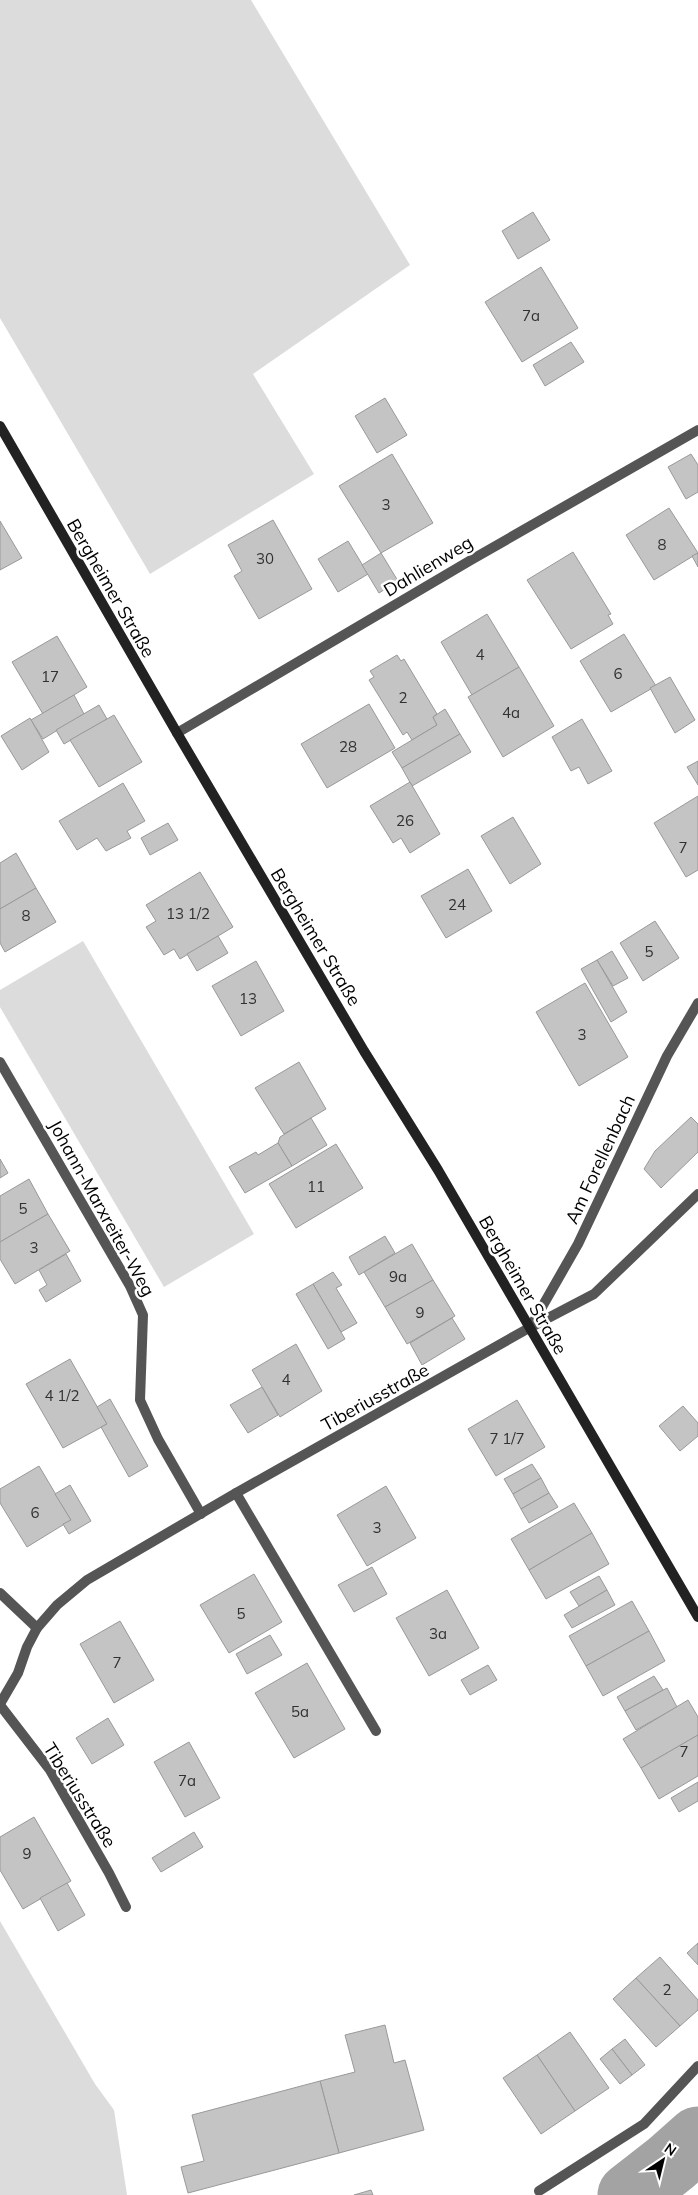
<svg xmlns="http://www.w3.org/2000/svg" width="698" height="2195" font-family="Mulish,sans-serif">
  <rect width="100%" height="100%" fill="#fff"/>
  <g fill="#dcdcdc">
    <polygon points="0,0 251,0 410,265 253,374 314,474 150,574 0,318"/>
    <polygon points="83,941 254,1234 164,1287 0,1007 0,990"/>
    <polygon points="0,1921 95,2084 114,2110 127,2195 0,2195"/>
  </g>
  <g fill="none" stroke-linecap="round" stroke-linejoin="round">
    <polyline stroke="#a3a3a3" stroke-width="65" points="630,2195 671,2163 698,2139"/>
  </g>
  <g fill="#c4c4c4" stroke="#999">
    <polygon points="533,212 550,240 518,259 502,231"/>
    <polygon points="541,267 578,328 522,362 485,302"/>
    <polygon points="571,342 584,362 545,386 533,365"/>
    <polygon points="385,398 407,435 377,453 355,416"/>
    <polygon points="392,454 433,523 381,553 339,486"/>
    <polygon points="691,454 698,465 698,492 686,499 668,467"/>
    <polygon points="669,508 698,553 654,580 626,535"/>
    <polygon points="273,520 312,589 259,619 234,576 242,571 228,545"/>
    <polygon points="0,521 22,558 0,570"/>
    <polygon points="348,541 368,574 338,592 318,559"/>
    <polygon points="573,552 611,614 608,615 613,624 571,649 527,580"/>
    <polygon points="381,553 398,581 379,593 362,565"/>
    <polygon points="698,553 698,567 692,556"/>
    <polygon points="487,614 519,667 472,695 441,642"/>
    <polygon points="624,634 656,686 611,712 580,661"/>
    <polygon points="57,636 87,687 43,714 12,662"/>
    <polygon points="397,655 401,661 404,659 437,714 433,717 437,725 412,740 407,732 403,735 369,680 374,677 370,671"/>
    <polygon points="519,667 554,726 503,757 468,697"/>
    <polygon points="670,677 695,720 675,733 650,688"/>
    <polygon points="74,695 84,714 43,739 31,720"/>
    <polygon points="369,704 395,748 327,788 301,744"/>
    <polygon points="99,705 107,719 64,744 56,730"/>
    <polygon points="445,709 460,734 402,768 392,752 437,725 433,717"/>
    <polygon points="114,715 142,762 99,787 70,740"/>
    <polygon points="30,718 49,752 22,770 1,736"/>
    <polygon points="582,719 612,771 588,784 579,767 571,771 552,737"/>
    <polygon points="460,734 471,752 412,786 402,768"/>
    <polygon points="698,761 698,785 687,767"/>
    <polygon points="410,782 440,834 410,853 401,838 393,843 370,806"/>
    <polygon points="123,783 145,821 127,831 131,838 106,851 97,838 77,850 59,821"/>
    <polygon points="698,796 698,870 686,877 654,823"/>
    <polygon points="513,817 541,864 510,884 481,836"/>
    <polygon points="168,823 178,840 150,855 141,838"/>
    <polygon points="16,853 36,888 0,909 0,863"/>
    <polygon points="468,869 492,911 446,938 421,896"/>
    <polygon points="200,872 233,927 180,959 174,949 164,955 146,927 156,921 146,905"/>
    <polygon points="36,888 56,922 5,952 0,943 0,909"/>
    <polygon points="655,921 679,958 643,981 620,943"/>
    <polygon points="218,936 228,953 197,971 187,954"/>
    <polygon points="612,951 628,978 613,986 597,960"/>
    <polygon points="597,960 627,1012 611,1022 581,969"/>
    <polygon points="256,961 284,1011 241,1036 212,986"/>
    <polygon points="585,983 628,1057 579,1086 536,1012"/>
    <polygon points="299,1062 326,1109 284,1134 255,1088"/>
    <polygon points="691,1117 698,1124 698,1152 661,1188 644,1169 655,1151"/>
    <polygon points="311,1118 327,1145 292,1166 278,1143 280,1137"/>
    <polygon points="278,1143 292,1166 245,1193 229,1167 256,1152 258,1155"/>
    <polygon points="336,1144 363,1188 296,1228 269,1184"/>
    <polygon points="0,1159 8,1173 0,1178"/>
    <polygon points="29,1179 48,1214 0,1242 0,1196"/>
    <polygon points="48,1214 70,1251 15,1284 0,1259 0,1242"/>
    <polygon points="385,1236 395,1253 359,1275 349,1257"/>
    <polygon points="412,1244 433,1280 385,1307 364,1272"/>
    <polygon points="66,1254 81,1281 46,1302 39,1290 47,1285 39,1270"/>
    <polygon points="333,1272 342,1285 336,1288 357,1323 341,1332 313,1284"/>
    <polygon points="433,1280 455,1316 407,1344 385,1307"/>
    <polygon points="313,1284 345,1339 328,1349 296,1294"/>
    <polygon points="452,1318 465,1339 422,1365 410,1343"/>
    <polygon points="296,1344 322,1391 280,1417 252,1370"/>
    <polygon points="70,1359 107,1424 63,1448 26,1384"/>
    <polygon points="262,1387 278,1415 248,1433 230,1405"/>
    <polygon points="110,1399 148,1466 129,1477 101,1427 107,1424 97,1407"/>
    <polygon points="517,1400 545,1447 496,1476 468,1429"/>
    <polygon points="683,1406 698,1423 698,1436 680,1451 659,1426"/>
    <polygon points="532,1464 541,1478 513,1494 504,1479"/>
    <polygon points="39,1466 71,1520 27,1547 0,1503 0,1489"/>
    <polygon points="541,1478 549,1493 521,1509 513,1494"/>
    <polygon points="70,1485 91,1521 69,1534 63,1524 71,1520 55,1494"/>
    <polygon points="386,1486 416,1538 367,1566 337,1515"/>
    <polygon points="549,1493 558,1507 529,1523 521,1509"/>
    <polygon points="574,1503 592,1533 529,1570 511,1539"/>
    <polygon points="592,1533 609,1564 546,1599 529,1570"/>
    <polygon points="372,1567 387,1594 354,1612 338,1585"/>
    <polygon points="254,1574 282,1622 229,1653 200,1605"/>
    <polygon points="599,1576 607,1590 579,1606 570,1592"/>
    <polygon points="447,1590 479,1648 429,1676 396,1618"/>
    <polygon points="607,1590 615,1605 572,1628 564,1615"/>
    <polygon points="632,1601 649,1631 586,1666 569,1636"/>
    <polygon points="120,1621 154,1680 114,1703 80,1644"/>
    <polygon points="649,1631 665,1661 603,1696 586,1666"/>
    <polygon points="270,1635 282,1655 247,1674 236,1654"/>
    <polygon points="307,1663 345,1729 294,1758 255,1693"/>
    <polygon points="488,1665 497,1680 470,1695 461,1680"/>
    <polygon points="654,1676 663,1690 625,1711 617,1697"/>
    <polygon points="667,1688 677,1707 636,1730 625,1711"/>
    <polygon points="688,1700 698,1717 698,1735 641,1768 623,1739"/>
    <polygon points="108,1718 124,1745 92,1764 76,1738"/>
    <polygon points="698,1735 698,1776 659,1799 641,1768"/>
    <polygon points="189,1742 220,1798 185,1817 154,1762"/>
    <polygon points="698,1782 698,1801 679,1812 671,1798"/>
    <polygon points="34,1817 71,1881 23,1909 0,1870 0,1837"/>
    <polygon points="194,1832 203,1847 161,1872 152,1858"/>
    <polygon points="67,1883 85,1915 58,1931 40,1898"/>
    <polygon points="698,1943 698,1965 687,1953"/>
    <polygon points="660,1957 698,2000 698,2010 680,2026 636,1978"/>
    <polygon points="636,1978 680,2026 656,2047 613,1999"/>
    <polygon points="385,2025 394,2063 405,2060 424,2130 339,2153 320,2081 355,2072 345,2035"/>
    <polygon points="570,2032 609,2088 575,2111 537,2055"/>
    <polygon points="625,2039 645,2065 632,2075 612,2049"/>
    <polygon points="612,2049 632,2075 620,2084 600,2059"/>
    <polygon points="537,2055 575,2111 541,2134 503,2078"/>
    <polygon points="320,2081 339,2153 188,2193 181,2167 204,2161 192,2115"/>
    <polygon points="371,2190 373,2195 354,2195"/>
  </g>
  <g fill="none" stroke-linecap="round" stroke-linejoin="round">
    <g stroke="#555" stroke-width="10">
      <polyline points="177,733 471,560 698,430"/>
      <polyline points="0,1062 130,1286 143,1315 140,1400 158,1439 201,1514"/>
      <polyline points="530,1328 578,1244 667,1056 698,1003"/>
      <polyline points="236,1493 376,1731"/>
      <polyline points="0,1593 37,1628"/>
      <polyline points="0,1704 18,1673 27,1647 37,1628 57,1605 87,1580 236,1493 529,1328 594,1294 698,1194"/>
      <polyline points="0,1705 50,1770 109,1873 126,1907"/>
      <polyline points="539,2191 644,2124 698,2066"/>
    </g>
    <polyline stroke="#222" stroke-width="10" points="0,426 177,733 364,1051 438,1170 698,1617"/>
  </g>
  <g text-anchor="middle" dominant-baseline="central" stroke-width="5" stroke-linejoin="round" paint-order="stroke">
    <g font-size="15" fill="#313131">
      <text x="531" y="315">7a</text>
      <text x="386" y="504">3</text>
      <text x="662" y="544">8</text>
      <text x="265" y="558">30</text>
      <text x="480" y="654">4</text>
      <text x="618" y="673">6</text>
      <text x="50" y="676">17</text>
      <text x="403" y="697">2</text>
      <text x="511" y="712">4a</text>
      <text x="348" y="746">28</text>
      <text x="405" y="820">26</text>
      <text x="683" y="847">7</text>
      <text x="457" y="904">24</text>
      <text x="188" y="913">13 1/2</text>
      <text x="26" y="915">8</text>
      <text x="649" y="951">5</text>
      <text x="248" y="998">13</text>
      <text x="582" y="1034">3</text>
      <text x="316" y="1186">11</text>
      <text x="23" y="1208">5</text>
      <text x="34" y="1247">3</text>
      <text x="398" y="1276">9a</text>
      <text x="420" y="1312">9</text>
      <text x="286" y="1379">4</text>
      <text x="62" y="1395">4 1/2</text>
      <text x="507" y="1438">7 1/7</text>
      <text x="35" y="1512">6</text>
      <text x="377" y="1527">3</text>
      <text x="241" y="1613">5</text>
      <text x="438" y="1633">3a</text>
      <text x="117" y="1662">7</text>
      <text x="300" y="1711">5a</text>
      <text x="684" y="1751">7</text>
      <text x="187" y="1780">7a</text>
      <text x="27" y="1853">9</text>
      <text x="667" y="1989">2</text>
    </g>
    <g font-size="18" fill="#000" stroke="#fff">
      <text transform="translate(428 566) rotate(-31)">Dahlienweg</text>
      <text transform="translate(111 588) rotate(60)">Bergheimer Straße</text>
      <text transform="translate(316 937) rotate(59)">Bergheimer Straße</text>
      <text transform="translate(600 1159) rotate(-65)">Am Forellenbach</text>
      <text transform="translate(102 1208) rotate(61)">Johann-Marxreiter-Weg</text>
      <text transform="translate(523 1285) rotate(60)">Bergheimer Straße</text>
      <text transform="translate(375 1397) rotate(-29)">Tiberiusstraße</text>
      <text transform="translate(80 1795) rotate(58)">Tiberiusstraße</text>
    </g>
  </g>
  <g transform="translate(663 2160) rotate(35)" stroke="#ffffff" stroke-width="4" paint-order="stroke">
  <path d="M0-4L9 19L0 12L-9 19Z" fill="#000000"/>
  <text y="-8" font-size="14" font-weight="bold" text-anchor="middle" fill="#000000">N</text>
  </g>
</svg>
